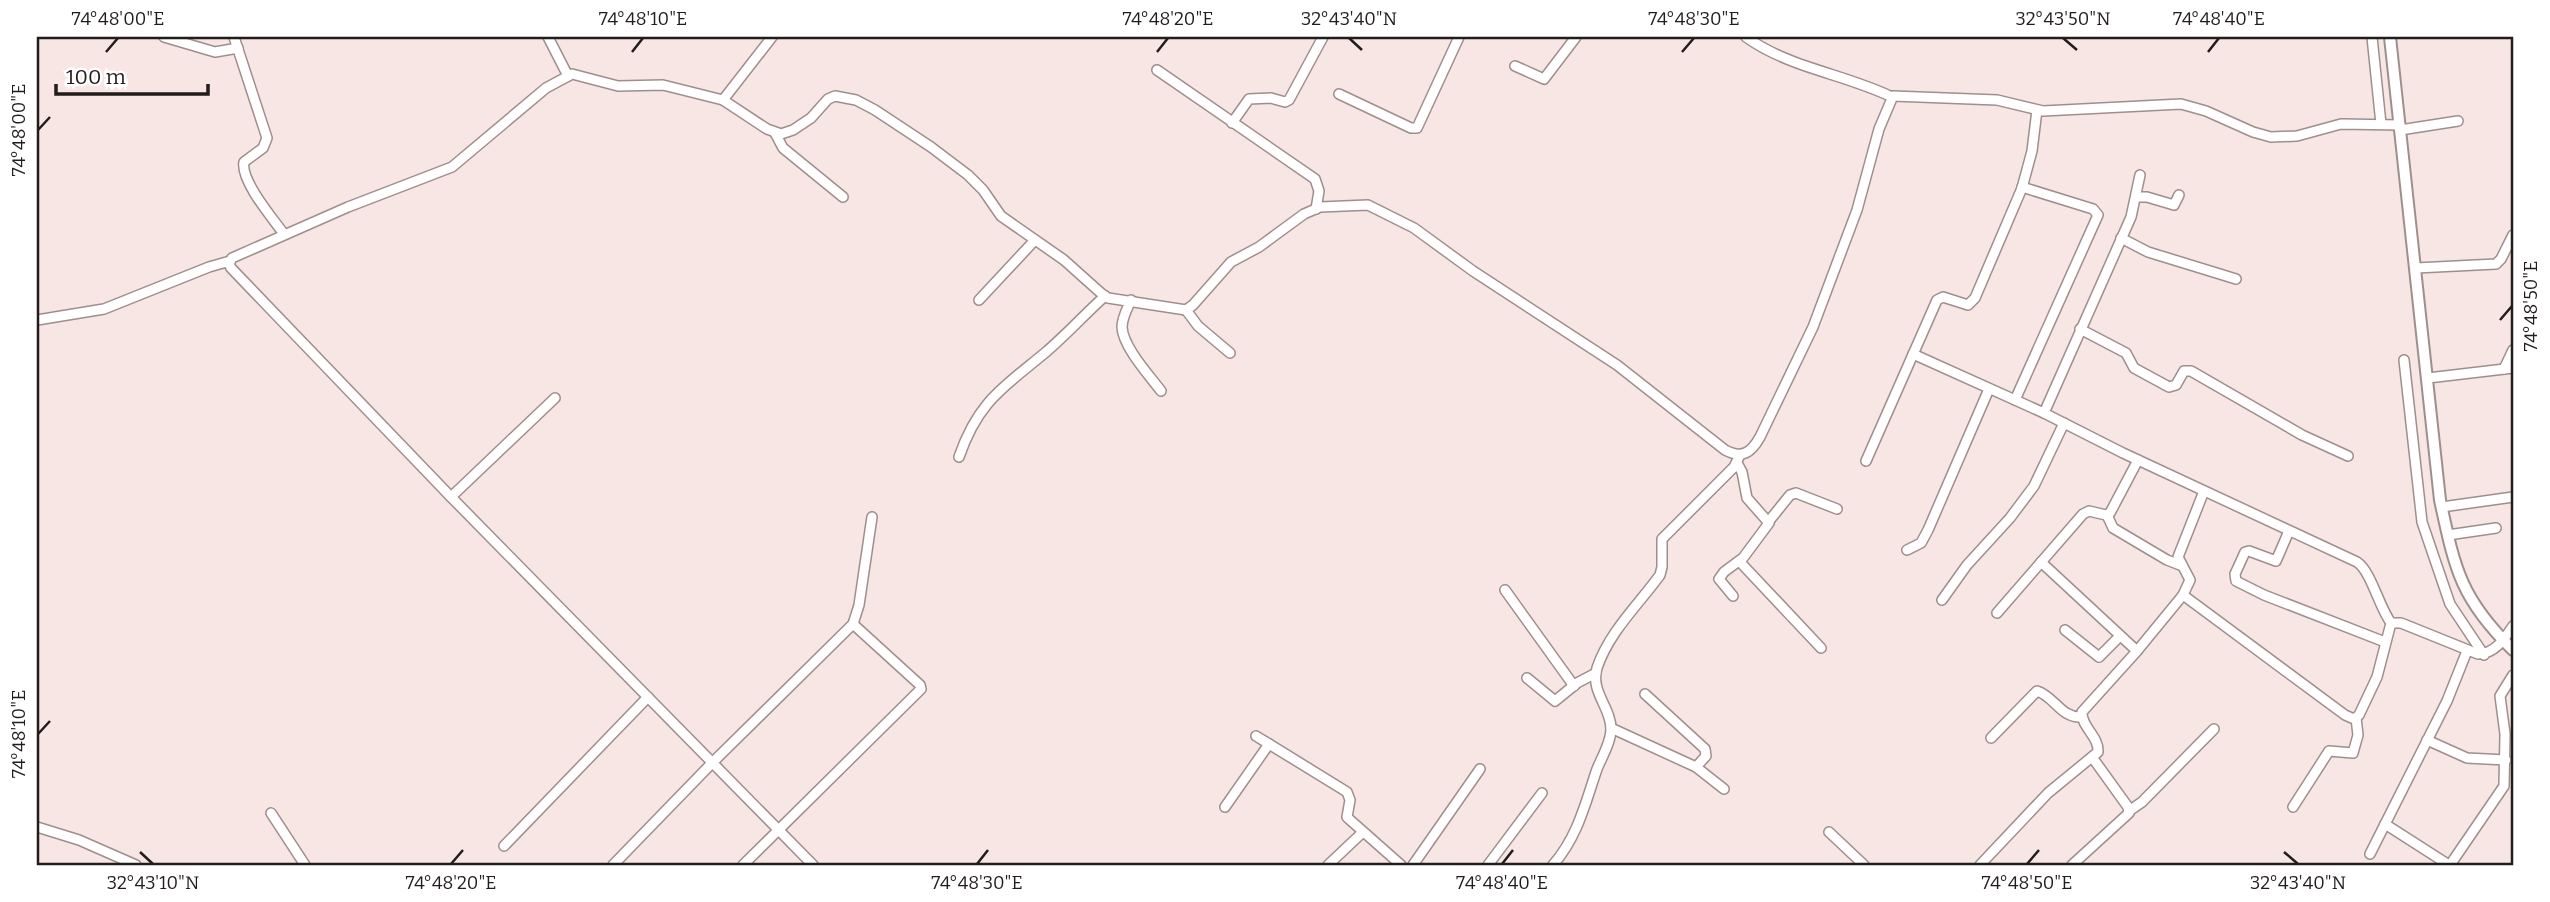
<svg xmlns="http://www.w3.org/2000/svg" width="2550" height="902" font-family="Bitter,serif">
  <rect width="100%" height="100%" fill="#f7e6e4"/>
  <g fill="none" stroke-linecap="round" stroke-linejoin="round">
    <g stroke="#9e8f8d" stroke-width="12">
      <g id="minor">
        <polyline points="164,37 215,52 238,48"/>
        <path d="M 234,37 L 267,138 L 263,148 L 244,162 C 240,180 273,219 284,234"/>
        <polyline points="548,37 568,76"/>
        <path d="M 1746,37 C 1789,68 1845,74 1892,97"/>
        <polyline points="2372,37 2381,124"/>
        <polyline points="1515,66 1544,79 1576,37"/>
        <polyline points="1157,70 1315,179 1319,191 1316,209"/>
        <polyline points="1339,94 1411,128 1417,128 1459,37"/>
        <polyline points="723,100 772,37"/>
        <polyline points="1232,123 1249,99 1271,98 1285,102 1289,100 1323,37"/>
        <polyline points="2400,130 2458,121"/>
        <polyline points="775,133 783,148 843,197"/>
        <polyline points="2136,197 2147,197 2174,205 2179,195"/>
        <polyline points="2121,238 2148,252 2236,279"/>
        <polyline points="2416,268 2496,264 2501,259 2513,235"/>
        <polyline points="979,300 1035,240"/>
        <path d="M 1131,300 C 1127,309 1122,318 1122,327 C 1123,347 1149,375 1161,391"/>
        <polyline points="1186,310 1198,326 1230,353"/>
        <polyline points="37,320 104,309 209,267 230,261"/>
        <polyline points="2080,329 2126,353 2134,368 2169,387 2176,385 2184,371 2191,371 2302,435 2348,456"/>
        <path d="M 1913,354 L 2044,413 L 2123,453 L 2357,562 C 2371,571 2379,607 2391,623"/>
        <polyline points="2404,360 2422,522 2450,604 2484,655"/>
        <polyline points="2504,369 2513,350"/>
        <polyline points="2428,378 2513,368"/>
        <polyline points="2015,400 2098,215 2093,209 2022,187"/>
        <polyline points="2044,413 2131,217 2140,175"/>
        <path d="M 959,457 C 978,401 1004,387 1046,352 C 1067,334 1085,314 1105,296"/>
        <polyline points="1866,461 1937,300 1943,297 1968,305 1975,298 2022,188 2032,151 2037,110"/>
        <polyline points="1737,463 1742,472 1747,498 1769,523 1740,562 1821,648"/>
        <polyline points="451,497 555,398"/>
        <polyline points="2442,507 2513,497"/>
        <polyline points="2107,515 2113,528 2167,560 2180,565"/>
        <polyline points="1769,521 1790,495 1796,493 1837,509"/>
        <polyline points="2289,531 2276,561 2249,551 2245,552 2235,574 2236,581 2264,595 2385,642"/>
        <polyline points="2448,535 2496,528"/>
        <polyline points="1907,550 1921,543 1928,530 1989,389"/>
        <polyline points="2041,562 2137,651"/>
        <polyline points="1505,590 1574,686"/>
        <polyline points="2183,595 2190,580 2178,557 2204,491"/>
        <polyline points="1733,596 1719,579 1724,572 1740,560"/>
        <polyline points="1942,600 1967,565 2010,518 2034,486 2064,423"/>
        <polyline points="1997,613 2083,514 2089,511 2106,515 2110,513 2138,460"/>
        <polyline points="2065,630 2099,657 2120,636"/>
        <polyline points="1527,678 1555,701 1577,683 1596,673"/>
        <polyline points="1645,694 1705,749 1706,756 1696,767"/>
        <polyline points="1611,728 1696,767 1724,789"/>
        <polyline points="1256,736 1347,792 1350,800 1347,817 1349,819 1401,865"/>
        <path d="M 1991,738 L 2037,691 C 2054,696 2061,718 2081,717"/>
        <polyline points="2427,740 2467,758 2506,760"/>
        <polyline points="1225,807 1269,744"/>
        <polyline points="2293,807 2329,751 2353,753 2358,735 2356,718"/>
        <polyline points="2129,811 2142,802 2214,729"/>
        <polyline points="271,813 305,865"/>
        <polyline points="2385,824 2449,865"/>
        <polyline points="37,827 79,840 136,865"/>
        <polyline points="1829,832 1864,865"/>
        <polyline points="504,846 648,697"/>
        <polyline points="2370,854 2447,701 2467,651"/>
        <polyline points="613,865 712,763 853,624 859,605 872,517"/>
        <polyline points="743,865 921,689 920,685 853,624"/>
        <path d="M 813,865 L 451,497 L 231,268 L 229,264 L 232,258 L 348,207 L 452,167 L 546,88 L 572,74 L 618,86 L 663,85 L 723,100 L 767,129 L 781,134 L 793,130 L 811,118 L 828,99 L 835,96 L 856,100 L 875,110 L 931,147 L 968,175 L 983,190 L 1001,216 L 1064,260 L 1102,294 L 1108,298 L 1186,310 L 1193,305 L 1231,262 L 1259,247 L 1304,214 L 1320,207 L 1368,205 L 1414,228 L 1473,271 L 1617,365 L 1725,450 C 1742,459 1751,453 1760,437 L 1813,327 L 1857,210 L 1879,129 L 1893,96 L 1997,100 L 2043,111 L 2181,104 L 2206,111 L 2253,132 L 2271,137 L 2297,136 L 2341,124 L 2400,125"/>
        <polyline points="1328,865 1363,832"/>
        <polyline points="1413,865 1480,769"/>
        <polyline points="1488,865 1542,793"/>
        <path d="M 1553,865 C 1578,836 1585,804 1597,769 C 1602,757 1611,742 1611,729 C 1611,707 1590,692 1597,668 C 1609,632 1639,604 1660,575 L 1662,567 L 1662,539 L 1734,467 L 1740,455"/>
        <path d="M 1980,865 L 2048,793 L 2098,752 C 2099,736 2081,727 2082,712 L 2137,651 L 2183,595 L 2345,715 L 2354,719 L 2359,715 L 2377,677 L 2391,623 L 2401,623 L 2478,654 C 2495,654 2505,638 2513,626"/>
        <polyline points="2072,865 2129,813 2128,807 2092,757"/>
        <polyline points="2450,865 2504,786 2505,734 2500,696 2513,675"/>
      </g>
    </g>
    <g stroke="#9e8f8d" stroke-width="14">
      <path id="tertiary" d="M 2390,37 L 2440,500 C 2455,569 2460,598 2513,650"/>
    </g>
    <use href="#minor" stroke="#fff" stroke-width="9"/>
    <use href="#tertiary" stroke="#fff" stroke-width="10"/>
  </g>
  <path fill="none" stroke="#221c1b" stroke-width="2.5" d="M 1349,38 L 1362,50M 2063,38 L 2077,50M 106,52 L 118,38M 632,52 L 643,38M 1157,52 L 1168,38M 1682,52 L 1694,38M 2208,52 L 2219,38M 38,130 L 50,117M 2500,320 L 2512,306M 38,734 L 50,721M 140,852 L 153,864M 2284,852 L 2298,864M 451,864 L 463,850M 977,864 L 988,850M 1502,864 L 1513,850M 2027,864 L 2039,850"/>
  <rect width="2550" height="902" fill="none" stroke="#ffffff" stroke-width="77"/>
  <path d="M56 84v10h152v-10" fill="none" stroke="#221c1b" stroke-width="3.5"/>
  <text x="66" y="84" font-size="21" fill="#221c1b" stroke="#ffffff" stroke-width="5" paint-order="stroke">100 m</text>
  <rect x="38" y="38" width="2474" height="826" fill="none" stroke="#221c1b" stroke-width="2.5"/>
  <g font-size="18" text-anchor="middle" fill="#221c1b">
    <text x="118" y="25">74°48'00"E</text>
    <text x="643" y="25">74°48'10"E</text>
    <text x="1168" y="25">74°48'20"E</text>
    <text x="1349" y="25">32°43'40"N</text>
    <text x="1694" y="25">74°48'30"E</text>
    <text x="2063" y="25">32°43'50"N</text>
    <text x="2219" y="25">74°48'40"E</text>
    <text transform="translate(19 130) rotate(-90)" y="6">74°48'00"E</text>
    <text transform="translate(2531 306) rotate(-90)" y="6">74°48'50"E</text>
    <text transform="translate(19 734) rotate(-90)" y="6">74°48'10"E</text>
    <text x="153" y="889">32°43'10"N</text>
    <text x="451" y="889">74°48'20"E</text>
    <text x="977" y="889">74°48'30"E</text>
    <text x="1502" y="889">74°48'40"E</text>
    <text x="2027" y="889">74°48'50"E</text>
    <text x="2298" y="889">32°43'40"N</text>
  </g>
</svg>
